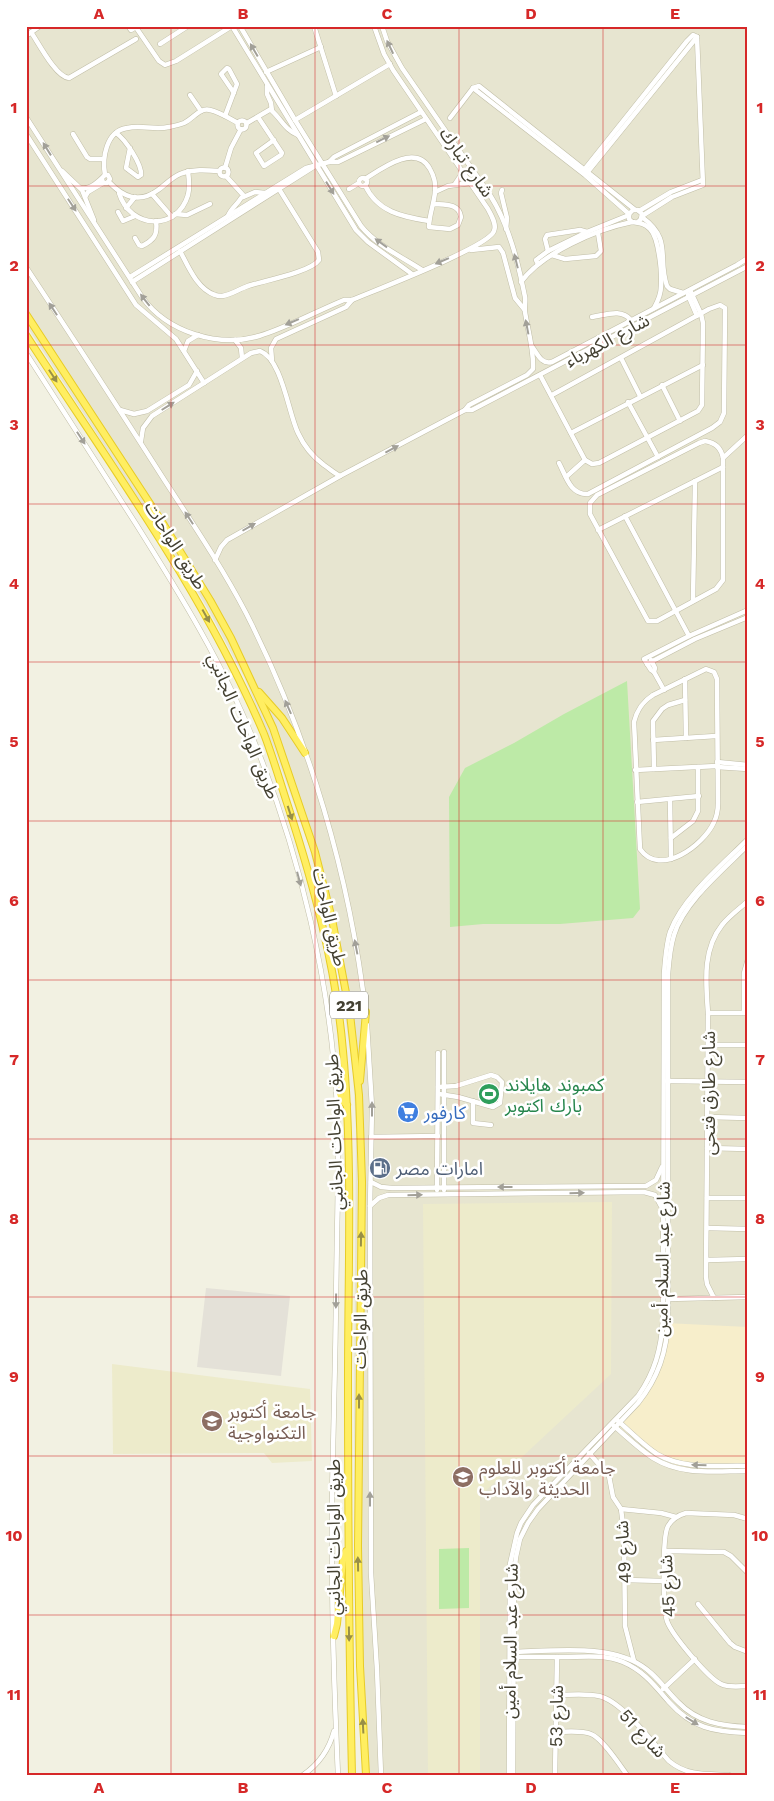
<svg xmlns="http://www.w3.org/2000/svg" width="774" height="1801" font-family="'Work Sans','Noto Sans Arabic',sans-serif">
  <rect width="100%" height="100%" fill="#f2f1e2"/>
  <polygon fill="#e7e5d0" points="39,26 748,26 748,1775 363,1775 355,1635 354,1419 356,1129 353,1073 341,986 332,939 309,846 274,748 244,677 209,611 183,567 26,325 26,35"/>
  <polygon fill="#f7eecb" points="665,1323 748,1327 748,1468 692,1468 678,1466 653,1454 615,1423 639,1399 649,1385 661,1356"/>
  <polygon fill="#e4e1d8" points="206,1288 290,1296 281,1376 197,1367"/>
  <g fill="#edebcb">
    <polygon points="612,1202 611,1374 480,1496 480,1775 428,1775 423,1204"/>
    <polygon points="112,1364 310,1389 312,1461 272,1463 264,1453 113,1454"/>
  </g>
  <g fill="#bdeaa7">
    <polygon points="627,681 640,909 633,918 560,924 483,924 450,927 449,797 465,768 514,743 564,714"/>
    <polygon points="469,1548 469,1608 439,1609 439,1549"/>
  </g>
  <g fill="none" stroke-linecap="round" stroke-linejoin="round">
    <g stroke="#c1bea7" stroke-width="5.5">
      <g id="minor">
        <polyline points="128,26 131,30 136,27"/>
        <polyline points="135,26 159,61 165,65 176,61 232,26"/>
        <polyline points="232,26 356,230 368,242 412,274"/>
        <path d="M 240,26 L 295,120 L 361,226 C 376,245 402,257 422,270"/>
        <polyline points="314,26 336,96"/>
        <polyline points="26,28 29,26"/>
        <path d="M 31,32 C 39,44 56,77 69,78 L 136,39"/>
        <polyline points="26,36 40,26"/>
        <polyline points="160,44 188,26"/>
        <polyline points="266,72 321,47"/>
        <path d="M 267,86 L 267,94 L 271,103 L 272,111 C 281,119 286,131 298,135"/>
        <polyline points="473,88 585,175 629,214"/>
        <polyline points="190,95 201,111"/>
        <polyline points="421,112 334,157 329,162 338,162 426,119"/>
        <polyline points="225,116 237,84 229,69 227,68 221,74 234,93"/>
        <path d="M 26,117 L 142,297 C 167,332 218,348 259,336 C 286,328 317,311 344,300 L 352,300 C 373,291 489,247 494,231 C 497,224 491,215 488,209 L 393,70 L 384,54 L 374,26"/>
        <polyline points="258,117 282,153 281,155 264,166 256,153 274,140"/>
        <polyline points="450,118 473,88 479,86 634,209"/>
        <polyline points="295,120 390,64"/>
        <circle cx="242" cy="125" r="4.5"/>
        <polyline points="247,123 271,109"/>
        <path d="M 116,133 C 125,139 142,164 141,175 L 138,177 L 126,168 L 130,148"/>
        <polyline points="26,134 136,305 176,339 204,383"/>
        <polyline points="73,134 87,157 90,159 103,159"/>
        <circle cx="224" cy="172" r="4.5"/>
        <polyline points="225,168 231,148 241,129"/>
        <polyline points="584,170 687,41 693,35 697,37"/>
        <polyline points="62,171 82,190 94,220"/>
        <polyline points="586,174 697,37"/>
        <path d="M 105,175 C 102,158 106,131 127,128 C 141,125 155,130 169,127 C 174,126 179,125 184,123 C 193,119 200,107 210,110 C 220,112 230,119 238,123"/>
        <polyline points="226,176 244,196"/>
        <circle cx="363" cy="182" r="4"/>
        <path d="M 365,179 C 382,168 416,143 430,169 C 434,176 436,184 435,192 C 434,204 429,215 429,227 L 450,229 L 458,225 L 461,217 C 459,203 445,205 433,204"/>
        <path d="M 109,182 C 123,197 139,204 158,190 C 165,185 171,178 180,174 C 193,169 206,170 219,171"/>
        <polyline points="455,184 463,172"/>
        <path d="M 365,185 C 377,212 403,217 429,221"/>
        <path d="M 81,188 C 90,190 99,181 105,175 L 108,175 L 110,179 L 107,183 L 103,183 L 102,179"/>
        <polyline points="349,189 359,183"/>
        <polyline points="502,190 501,193 507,218 506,229"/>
        <polyline points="435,192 448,186 470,183"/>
        <path d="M 119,193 C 130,229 177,232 188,195 C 190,187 189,179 188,171"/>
        <polyline points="152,194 172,217"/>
        <polyline points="85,197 88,192 103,183"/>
        <polyline points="126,208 135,197"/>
        <polyline points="639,211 671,192 702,180"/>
        <polyline points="118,212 123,221 135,216"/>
        <polyline points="175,214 187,215 210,204"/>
        <path d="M 228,216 C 231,208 237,205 241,198 L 255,192 L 265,193"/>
        <polyline points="642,216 672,197 703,185 697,37"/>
        <path d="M 642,217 C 673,240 657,257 667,286 L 670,289 L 683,293"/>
        <path d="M 638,222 L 641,219 L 642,214 L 638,210 L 633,210 L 629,214 L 629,219 L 632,222 C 639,223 644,223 650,229 C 659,238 662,273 661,286 C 661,294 658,301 654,308"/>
        <path d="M 135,238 L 139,245 L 142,246 C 154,240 158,235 156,221"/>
        <polyline points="471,250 499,247 503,253 515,298 524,309"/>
        <path d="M 180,251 C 188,266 197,289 215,295 C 217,296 220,296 222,296 C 231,295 239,289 248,286 C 263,281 311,272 319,260 L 318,252 L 279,189"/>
        <polyline points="548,251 545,239 547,235 580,230 587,232"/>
        <polyline points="552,255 565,259 596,256 601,251 598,233"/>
        <polyline points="538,264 536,260 548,251 587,232 629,215"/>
        <path d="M 26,267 C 73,338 119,409 165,481 C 193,524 222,567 246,613 C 309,737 350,876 366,1015"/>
        <polyline points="130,277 306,168 329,162"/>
        <polyline points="132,282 315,166"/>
        <path d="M 521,282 C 542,253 597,229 632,222"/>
        <polyline points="688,295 697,316"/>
        <path d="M 592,317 C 606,315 621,308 631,320"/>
        <polyline points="235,340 241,348 242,358"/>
        <path d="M 531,345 C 537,353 541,365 552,362 L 737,265 L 748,258"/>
        <polyline points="184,351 188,341 198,335"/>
        <path d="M 26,353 C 63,410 99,467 136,524 C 180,594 223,664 254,741 C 300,854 331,985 337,1106 C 339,1149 338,1191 337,1234 C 336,1307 335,1379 333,1452 C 330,1559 333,1667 338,1775"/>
        <polyline points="621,358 640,396"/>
        <polyline points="272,361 271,348 276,339 346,307 352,300"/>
        <polyline points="540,375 585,460 592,464 599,463 698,411 702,405 703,323 701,314 690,290"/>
        <polyline points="662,385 680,421"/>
        <path d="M 552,395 L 709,309 L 720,305 L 725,308 L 724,413 L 720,422 L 712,428 L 588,494 C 570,495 566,476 559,463"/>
        <polyline points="628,402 658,457"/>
        <polyline points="120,410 134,414 147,411 189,385 197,371"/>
        <polyline points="465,410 472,410 748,266"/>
        <polyline points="571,433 703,365"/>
        <path d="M 141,441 L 143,428 L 152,416 L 251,353 L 260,351 C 282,359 288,412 298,433 C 304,446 313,457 324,465 C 330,469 334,473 340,476"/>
        <path d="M 705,441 C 716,443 721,448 723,458 L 723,580 L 716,589 L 657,621 L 648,621 L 590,514 L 590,503 L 597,495 L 699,443 Z"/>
        <polyline points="723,458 748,435"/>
        <polyline points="566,477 585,460"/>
        <polyline points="625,516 689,636"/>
        <polyline points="598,530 723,467"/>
        <path d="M 215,560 L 221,547 L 227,540 L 340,476 L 465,410 L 469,405 L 527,375 L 533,369 C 534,350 528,331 525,312 C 524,307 526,302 525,297 C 518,262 509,225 490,195 L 402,68 L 387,41 L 382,26"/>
        <polyline points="693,601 695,481"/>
        <polyline points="651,660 655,668 654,672 664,690"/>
        <polyline points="647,664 695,639 748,617"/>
        <path d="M 706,669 L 714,672 L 717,679 L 718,803 C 718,809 717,816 714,822 C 704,845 660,878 640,849 L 634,722 C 637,710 642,702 653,695 Z"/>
        <polyline points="654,672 651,670 644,659 689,636 748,610"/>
        <polyline points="685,679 686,738"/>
        <polyline points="653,740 716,736"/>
        <polyline points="717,762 748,765"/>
        <polyline points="717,767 748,769"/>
        <polyline points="654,769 653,721 662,709 668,705 685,700"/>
        <polyline points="635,770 717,766"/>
        <polyline points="670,799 671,859"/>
        <polyline points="637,802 699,796"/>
        <polyline points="671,838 693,821 698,811 698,767"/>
        <polyline points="708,1013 748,1013"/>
        <polyline points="744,1013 744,973 748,959"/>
        <polyline points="367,1025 372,1107 370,1206 371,1573 377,1670 381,1775"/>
        <polyline points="708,1045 748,1045"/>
        <polyline points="444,1052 444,1190"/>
        <polyline points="667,1081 748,1082"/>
        <polyline points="438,1087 456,1086 491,1075 497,1077 502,1082 500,1103 493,1107 458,1097 439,1094"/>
        <polyline points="473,1101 473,1123 491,1125"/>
        <polyline points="707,1117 748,1118"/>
        <polyline points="371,1137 438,1136"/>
        <polyline points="707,1148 748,1149"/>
        <polyline points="371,1182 381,1187 392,1188 646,1186 656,1180 662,1167"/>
        <polyline points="437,1190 438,1053"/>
        <polyline points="707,1198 748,1198"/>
        <polyline points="370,1206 379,1198 388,1195 644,1192 655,1195 662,1208"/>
        <polyline points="707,1228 748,1229"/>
        <polyline points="707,1260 748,1259"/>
        <path d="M 714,1298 L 707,1284 L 706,1277 L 708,1013 C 706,983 702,950 722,925 C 729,916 739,909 748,901"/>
        <polyline points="668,1299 748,1297"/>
        <path d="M 618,1421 C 631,1432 643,1445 657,1454 C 684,1470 717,1465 748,1466"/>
        <path d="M 614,1426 C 627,1437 639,1449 653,1458 C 682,1476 715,1471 748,1471"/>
        <polyline points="589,1453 609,1476 613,1497 621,1509 624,1532 625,1626 634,1661"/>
        <polyline points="621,1509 661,1513 676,1517"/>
        <path d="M 748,1519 L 734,1515 L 686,1513 C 679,1515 672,1519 668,1526 C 662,1537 663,1608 667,1621 C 672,1635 708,1678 721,1684 C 729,1688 739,1686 748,1686"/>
        <polyline points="665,1551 724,1552 731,1556 748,1573"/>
        <polyline points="625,1580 664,1581"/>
        <polyline points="698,1604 730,1643 735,1647 748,1652"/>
        <path d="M 512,1652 C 547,1651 601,1645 633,1661 C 653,1670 663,1687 678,1702 C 697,1722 721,1726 748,1727"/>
        <path d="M 513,1657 C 530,1657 546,1657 563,1657 C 583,1657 604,1654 623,1662 C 644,1671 655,1686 669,1702 C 692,1728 714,1732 748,1733"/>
        <polyline points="663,1689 695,1659"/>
        <path d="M 556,1695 C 570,1695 585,1693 599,1696 C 622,1701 653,1743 669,1761 C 687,1776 706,1774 729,1775"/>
        <path d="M 555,1732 C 566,1732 581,1730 591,1734 C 602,1738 619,1764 627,1775"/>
        <path d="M 303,1775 C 319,1764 329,1750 334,1731"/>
        <path d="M 509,1775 L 510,1564 L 517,1533 L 521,1523 L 533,1505 L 638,1396 C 655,1372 661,1349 663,1320 L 664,974 C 665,960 666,945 670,932 C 683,897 722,865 748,839"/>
        <path d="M 513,1775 L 514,1575 L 516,1557 L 520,1539 L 528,1523 L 538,1509 L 638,1403 C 658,1378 667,1352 668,1319 L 668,974 C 669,961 670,948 674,935 C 684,902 723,870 748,845"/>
        <polyline points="555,1775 557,1657"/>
      </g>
    </g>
    <g stroke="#e7cc27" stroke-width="8">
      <g id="highway">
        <polyline points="26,314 164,525 210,600 231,638 273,728 315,852 332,919 350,1014 359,1095 362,1182 358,1546 360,1666 366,1775"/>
        <path d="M 26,335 C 110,465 203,590 264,734 C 273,757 280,782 288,806 C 314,886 336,967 343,1051 C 353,1159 348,1269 348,1378 C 348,1511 349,1643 352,1775"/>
        <polyline points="259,692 282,718 305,753"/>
        <path d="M 333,1062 C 341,1074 335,1096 347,1105"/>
        <polyline points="360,1081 366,1012"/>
        <polyline points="334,1636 337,1624 343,1560 346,1551"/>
      </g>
    </g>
    <use href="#minor" stroke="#fff" stroke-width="4.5"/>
    <use href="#highway" stroke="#ffee61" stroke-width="6"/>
  </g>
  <defs><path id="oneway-solid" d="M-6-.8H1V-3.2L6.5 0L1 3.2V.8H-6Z" transform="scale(1.25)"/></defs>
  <g fill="#a2a098">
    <use href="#oneway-solid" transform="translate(390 47) rotate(-115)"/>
    <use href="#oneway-solid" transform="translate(254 50) rotate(-120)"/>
    <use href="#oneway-solid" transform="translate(383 139) rotate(-26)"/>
    <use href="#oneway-solid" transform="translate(47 149) rotate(-122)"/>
    <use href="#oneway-solid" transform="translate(330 188) rotate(58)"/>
    <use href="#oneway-solid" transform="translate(72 205) rotate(57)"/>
    <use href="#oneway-solid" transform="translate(381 243) rotate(-144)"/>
    <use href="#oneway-solid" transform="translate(442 261) rotate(157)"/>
    <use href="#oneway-solid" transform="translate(516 261) rotate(-104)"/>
    <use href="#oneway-solid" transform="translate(145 300) rotate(-128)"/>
    <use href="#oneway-solid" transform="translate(53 309) rotate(-123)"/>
    <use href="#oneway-solid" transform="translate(292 322) rotate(157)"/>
    <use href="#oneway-solid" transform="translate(527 327) rotate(-101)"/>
    <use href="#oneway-solid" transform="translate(168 406) rotate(-32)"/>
    <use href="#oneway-solid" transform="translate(81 438) rotate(57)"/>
    <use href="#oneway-solid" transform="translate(392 449) rotate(-28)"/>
    <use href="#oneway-solid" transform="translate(189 518) rotate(-123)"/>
    <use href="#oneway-solid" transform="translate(249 527) rotate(-30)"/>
    <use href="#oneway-solid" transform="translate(288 707) rotate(-114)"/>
    <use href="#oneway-solid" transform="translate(299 879) rotate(75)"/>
    <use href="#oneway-solid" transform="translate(356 947) rotate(-101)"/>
    <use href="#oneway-solid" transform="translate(372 1109) rotate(-90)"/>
    <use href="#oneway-solid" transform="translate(505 1187) rotate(180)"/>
    <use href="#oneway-solid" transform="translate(577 1193) rotate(-1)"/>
    <use href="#oneway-solid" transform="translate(415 1195) rotate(-1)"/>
    <use href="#oneway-solid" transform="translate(336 1301) rotate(91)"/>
    <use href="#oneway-solid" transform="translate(699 1465) rotate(-179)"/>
    <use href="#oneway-solid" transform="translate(370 1499) rotate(-90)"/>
    <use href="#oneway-solid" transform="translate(692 1721) rotate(32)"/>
  </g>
  <g fill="#988f47">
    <use href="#oneway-solid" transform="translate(53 376) rotate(57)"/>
    <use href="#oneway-solid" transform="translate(206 616) rotate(61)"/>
    <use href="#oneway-solid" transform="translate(290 813) rotate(72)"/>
    <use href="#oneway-solid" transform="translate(361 1239) rotate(-89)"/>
    <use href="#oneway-solid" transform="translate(359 1401) rotate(-90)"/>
    <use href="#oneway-solid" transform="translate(358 1564) rotate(-91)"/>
    <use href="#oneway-solid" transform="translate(349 1634) rotate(89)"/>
    <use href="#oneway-solid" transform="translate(363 1726) rotate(-93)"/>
  </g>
  <path fill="none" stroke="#d62828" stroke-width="1" stroke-opacity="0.55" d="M 171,26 L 171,1775M 315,26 L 315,1775M 459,26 L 459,1775M 603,26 L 603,1775M 26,186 L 748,186M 26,345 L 748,345M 26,504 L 748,504M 26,662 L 748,662M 26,821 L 748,821M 26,980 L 748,980M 26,1139 L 748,1139M 26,1297 L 748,1297M 26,1456 L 748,1456M 26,1615 L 748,1615"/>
  <defs>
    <g id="stadium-disc" transform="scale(1.125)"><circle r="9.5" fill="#2e9e5b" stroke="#fff"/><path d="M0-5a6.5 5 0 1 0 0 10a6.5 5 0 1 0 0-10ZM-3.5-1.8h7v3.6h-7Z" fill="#fff"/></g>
    <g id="supermarket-disc" transform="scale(1.125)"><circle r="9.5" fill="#3f7fe0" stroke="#fff"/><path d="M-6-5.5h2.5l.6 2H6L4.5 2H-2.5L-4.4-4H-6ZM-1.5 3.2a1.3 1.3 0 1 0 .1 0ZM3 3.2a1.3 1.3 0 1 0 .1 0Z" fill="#fff"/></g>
    <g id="fuel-disc" transform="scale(1.125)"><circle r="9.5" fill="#5c6f8a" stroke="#fff"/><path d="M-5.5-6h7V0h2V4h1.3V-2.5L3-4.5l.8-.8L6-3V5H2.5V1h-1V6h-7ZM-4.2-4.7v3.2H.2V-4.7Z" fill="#fff"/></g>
    <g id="university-disc" transform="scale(1.125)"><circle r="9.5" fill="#8d6e63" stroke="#fff"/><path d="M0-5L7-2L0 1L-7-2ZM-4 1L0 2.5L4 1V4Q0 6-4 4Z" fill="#fff"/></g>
  </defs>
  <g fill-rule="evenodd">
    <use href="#stadium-disc" x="489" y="1094"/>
    <use href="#supermarket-disc" x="408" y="1112"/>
    <use href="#fuel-disc" x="380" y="1168"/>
    <use href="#university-disc" x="212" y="1421"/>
    <use href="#university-disc" x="463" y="1477"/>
  </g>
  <g text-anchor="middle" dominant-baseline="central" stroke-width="5" stroke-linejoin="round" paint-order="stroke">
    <rect fill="#fff" stroke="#7c7a70" stroke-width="1" x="330" y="991.5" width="38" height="27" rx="4"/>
    <g font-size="16" font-weight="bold" fill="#444132">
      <text x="349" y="1005">221</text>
    </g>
    <g font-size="18" fill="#444132" stroke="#fff">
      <text transform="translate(467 162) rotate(55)">شارع تبارك</text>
      <text transform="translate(607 340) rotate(-28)">شارع الكهرباء</text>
      <text transform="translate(176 545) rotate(58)">طريق الواحات</text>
      <text transform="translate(244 726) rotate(67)">طريق الواحات الجانبي</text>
      <text transform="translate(330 917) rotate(77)">طريق الواحات</text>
      <text transform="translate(708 1093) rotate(-90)">شارع طارق فتحى</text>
      <text transform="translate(334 1132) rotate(-92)">طريق الواحات الجانبي</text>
      <text transform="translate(662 1259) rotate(-89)">شارع عبد السلام أمين</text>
      <text transform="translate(360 1319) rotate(-89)">طريق الواحات</text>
      <text transform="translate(333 1537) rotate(-90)">طريق الواحات الجانبي</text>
      <text transform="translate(623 1552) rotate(-93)">شارع 49</text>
      <text transform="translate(667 1586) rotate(-93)">شارع 45</text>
      <text transform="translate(510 1641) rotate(-89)">شارع عبد السلام أمين</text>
      <text transform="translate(556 1716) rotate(-89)">شارع 53</text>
      <text transform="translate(643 1733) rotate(47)">شارع 51</text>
    </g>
    <g font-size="18" fill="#27864d" stroke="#fff" text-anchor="start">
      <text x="505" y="1084">كمبوند هايلاند<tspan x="505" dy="21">بارك اكتوبر</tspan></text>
    </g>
    <g font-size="18" fill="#366cbe" stroke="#fff" text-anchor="start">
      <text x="424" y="1112">كارفور</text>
    </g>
    <g font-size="18" fill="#4e5e75" stroke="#fff" text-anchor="start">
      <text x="396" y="1168">امارات مصر</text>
    </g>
    <g font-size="18" fill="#785e54" stroke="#fff" text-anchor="start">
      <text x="228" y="1411">جامعة أكتوبر<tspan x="228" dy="21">التكنواوجية</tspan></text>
      <text x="479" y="1467">جامعة أكتوبر للعلوم<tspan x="479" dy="21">الحديثة والآداب</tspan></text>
    </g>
  </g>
  <rect width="774" height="1801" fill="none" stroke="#ffffff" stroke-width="55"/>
  <rect x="28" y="28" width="718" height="1746" fill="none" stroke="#d62828" stroke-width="2"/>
  <g font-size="16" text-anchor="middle" font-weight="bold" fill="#d62828">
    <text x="99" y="19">A</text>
    <text x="243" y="19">B</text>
    <text x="387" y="19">C</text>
    <text x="531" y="19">D</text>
    <text x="675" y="19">E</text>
    <text x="14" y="113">1</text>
    <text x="760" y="113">1</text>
    <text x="14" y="271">2</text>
    <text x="760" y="271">2</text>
    <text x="14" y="430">3</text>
    <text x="760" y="430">3</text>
    <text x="14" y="589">4</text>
    <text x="760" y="589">4</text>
    <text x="14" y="747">5</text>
    <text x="760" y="747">5</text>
    <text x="14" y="906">6</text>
    <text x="760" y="906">6</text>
    <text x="14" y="1065">7</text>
    <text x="760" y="1065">7</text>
    <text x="14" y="1224">8</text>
    <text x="760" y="1224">8</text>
    <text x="14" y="1382">9</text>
    <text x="760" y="1382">9</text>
    <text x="14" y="1541">10</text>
    <text x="760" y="1541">10</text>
    <text x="14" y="1700">11</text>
    <text x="760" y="1700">11</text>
    <text x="99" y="1793">A</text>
    <text x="243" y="1793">B</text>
    <text x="387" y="1793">C</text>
    <text x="531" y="1793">D</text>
    <text x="675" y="1793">E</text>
  </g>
</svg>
